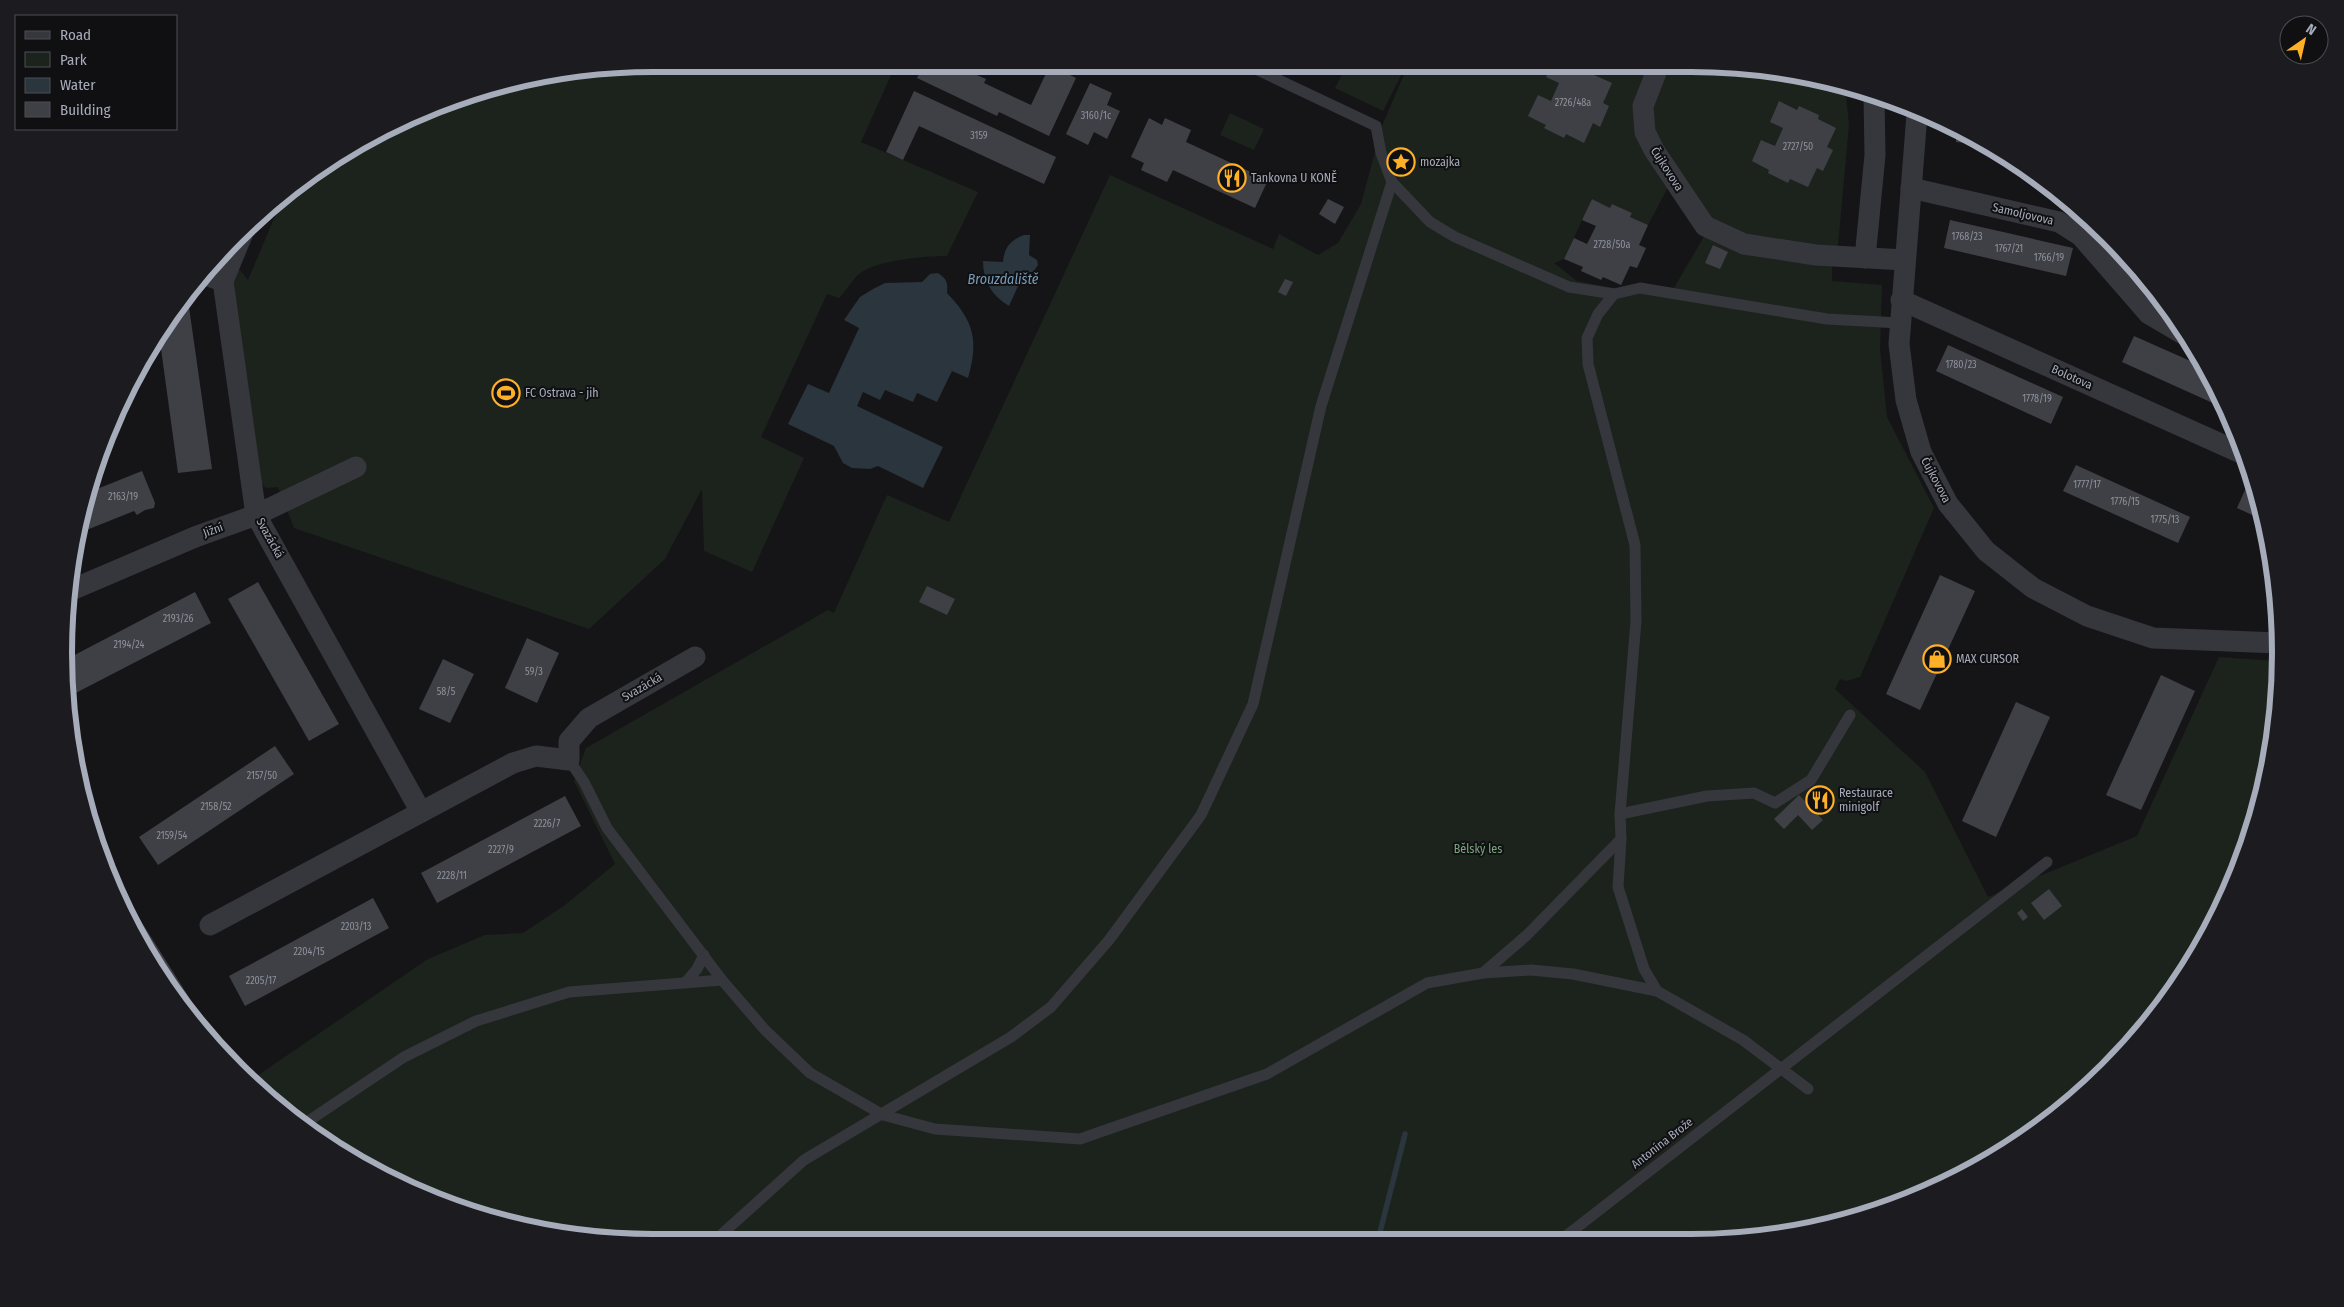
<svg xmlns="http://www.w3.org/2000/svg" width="2344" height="1307" font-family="'Fira Sans Condensed',sans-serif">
  <rect width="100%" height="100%" fill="#151518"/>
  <g fill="#1b231c">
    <path d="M 654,64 L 896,64 L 861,142 L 978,192 L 947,256 C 926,256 876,260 859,274 C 852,280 846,291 839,298 L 827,294 L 761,437 L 804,458 L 752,572 L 704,551 L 702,489 L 665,559 L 589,629 L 294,528 L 278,487 L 266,488 L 261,483 L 232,291 L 234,275 L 239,269 L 248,280 L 283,197 L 294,186 L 359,143 L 464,95 L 539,75 Z"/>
    <polygon points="1347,65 1406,65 1383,111 1335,88"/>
    <polygon points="1408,65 1729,65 1845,85 1849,125 1837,256 1705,226 1673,178 1648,225 1630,217 1632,213 1612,204 1610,208 1592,199 1564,259 1554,263 1577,281 1635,292 1674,288 1706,233 1832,260 1832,281 1882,285 1880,349 1887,417 1934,508 1860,677 1847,681 1840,679 1835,689 1925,772 1988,897 2137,836 2219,657 2277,661 2275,730 2249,843 2201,948 2108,1070 2018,1144 1880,1212 1767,1238 615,1242 501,1223 359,1164 294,1121 251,1080 428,959 485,935 523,933 565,905 615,864 574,781 586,748 828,610 834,613 887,495 949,522 1110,175 1273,249 1279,234 1318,255 1338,243 1361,204 1382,126"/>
    <polygon points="1230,113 1264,129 1254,150 1220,135"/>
  </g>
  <g fill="#2a353d">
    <path d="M 1024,235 L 1030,235 L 1029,255 L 1037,260 L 1038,265 L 1033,272 L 1024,273 L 1009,306 C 992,296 983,281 983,261 L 1003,262 C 1004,247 1011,240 1024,235 Z"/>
    <path d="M 938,273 C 947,279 948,283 947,293 C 974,321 979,341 968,378 L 952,371 L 937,402 L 917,393 L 913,402 L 885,390 L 880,400 L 863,392 L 857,406 L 943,447 L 923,488 L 878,466 L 870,469 L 852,468 L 843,463 L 834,446 L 788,424 L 808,384 L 829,393 L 859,328 L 844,320 L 860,297 L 873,289 L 885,283 L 922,282 L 930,274 Z"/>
  </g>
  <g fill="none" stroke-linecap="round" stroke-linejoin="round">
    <polyline stroke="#2a353d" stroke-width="5.5" points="1378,1240 1405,1134"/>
  </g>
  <g fill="#3f4045">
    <polygon points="924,64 941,69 949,64 965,64 963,69 986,79 984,83 1031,105 1050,65 1076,78 1049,136 999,112 997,116 917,78"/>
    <polygon points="1552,65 1583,65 1596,71 1594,75 1612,83 1603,103 1609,106 1600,127 1593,123 1584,143 1566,134 1564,138 1544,128 1546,125 1528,116 1538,95 1551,101 1559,83 1546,77"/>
    <polygon points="1090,83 1112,93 1107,105 1120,111 1107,139 1094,132 1088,145 1066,134"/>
    <polygon points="914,91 1056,157 1044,184 919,126 903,160 886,152"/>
    <polygon points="1779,101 1797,110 1799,106 1819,115 1818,119 1836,128 1827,147 1833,150 1823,171 1817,168 1808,187 1790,179 1788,183 1768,173 1769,170 1752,161 1761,140 1775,146 1783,128 1770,122"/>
    <polygon points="1149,118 1162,125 1165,118 1191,130 1186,142 1268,180 1255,208 1173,170 1167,182 1141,170 1144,163 1131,157"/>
    <polygon points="1956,131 1985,143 1988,145 1956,142"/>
    <polygon points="1328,199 1344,207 1335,224 1319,214"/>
    <polygon points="1592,199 1610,208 1612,204 1632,213 1630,217 1648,225 1639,245 1646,248 1637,268 1630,266 1621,285 1603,277 1601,280 1581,271 1583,267 1564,259 1574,238 1587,244 1596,226 1582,220"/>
    <polygon points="1950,220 2073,248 2066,276 1944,248"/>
    <polygon points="1713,245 1728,252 1720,269 1705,263"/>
    <polygon points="1285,279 1293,282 1286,296 1278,292"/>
    <polygon points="189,307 212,469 178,473 159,334 176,309"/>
    <polygon points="2134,336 2204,367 2219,392 2226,409 2122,362"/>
    <polygon points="1948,345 2063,397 2051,424 1936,371"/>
    <polygon points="2076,465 2190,517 2178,543 2063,491"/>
    <polygon points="142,471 155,503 154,508 145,510 137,515 134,511 79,533 87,493"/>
    <polygon points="2249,481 2254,484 2260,501 2263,520 2237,508"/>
    <polygon points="1940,575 1975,591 1920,710 1886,694"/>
    <polygon points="258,582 339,724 309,741 228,599"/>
    <polygon points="927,586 955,599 947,615 919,602"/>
    <polygon points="195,592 211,623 66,698 65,660"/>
    <polygon points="527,638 559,653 537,703 505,688"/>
    <polygon points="443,659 474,674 450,723 419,709"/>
    <polygon points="2161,675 2195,691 2141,810 2106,795"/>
    <polygon points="2016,702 2050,717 1996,837 1962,821"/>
    <polygon points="275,746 294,774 158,865 139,837"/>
    <polygon points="1799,795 1823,820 1812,830 1798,815 1784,829 1774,819"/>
    <polygon points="565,796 581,826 437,903 421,873"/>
    <polygon points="110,872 197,1010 189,1015 163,981 109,879 107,874"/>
    <polygon points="2049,889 2062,906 2044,920 2031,903"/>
    <polygon points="373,898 389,928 245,1006 229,976"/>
    <polygon points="2022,909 2028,917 2023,921 2017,913"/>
  </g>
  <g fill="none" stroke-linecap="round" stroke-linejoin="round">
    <g stroke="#36373d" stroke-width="11">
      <polyline points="1245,64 1376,126 1381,153 1392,182 1430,222 1455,237 1569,287 1614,294 1640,288 1827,319 1900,323"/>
      <polyline points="1614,294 1598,314 1587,338 1588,364 1635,545 1636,621 1620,814 1707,796 1754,793 1775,803 1811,780 1850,715"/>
      <polyline points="569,760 584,782 607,828 722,980 765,1030 810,1073 883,1115 935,1129 1080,1139 1267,1074 1427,983 1483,973 1531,970 1573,974 1657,991 1743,1040 1808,1089"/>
      <polyline points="1621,839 1618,887 1644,969 1657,991"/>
      <polyline points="1483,973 1527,935 1621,839 1620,814"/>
      <polyline points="685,983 697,969 704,955"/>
      <polyline points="301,1126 404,1057 476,1021 569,992 722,980"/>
      <polyline points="1562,1239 2047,862"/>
      <polyline points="717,1242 723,1233 804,1160 1011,1037 1051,1007 1109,940 1201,815 1253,704 1321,406 1392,182"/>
    </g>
    <g stroke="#36373d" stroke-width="21">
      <polyline points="1659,65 1643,106 1645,132 1654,150 1705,226 1744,244 1816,255 1905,260"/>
      <polyline points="1917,114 1899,344 1906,400 1921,452 1948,504 1986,551 2033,588 2087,616 2153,638 2278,643"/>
      <polyline points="1911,188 2059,222 2081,236 2149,314 2183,334"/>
      <polyline points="242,235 223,281 256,515 421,812"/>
      <polyline points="1865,258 1875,155 1874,97"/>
      <polyline points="203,274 223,281"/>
      <polyline points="1901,300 2243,454"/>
      <polyline points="69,591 195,537 256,515 356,467"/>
      <polyline points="210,925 513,763 536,756 569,760 569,741 589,718 695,657"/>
    </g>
  </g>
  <defs>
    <g id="sight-ring" transform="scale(1.4375)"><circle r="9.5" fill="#101013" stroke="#ffb026" stroke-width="1.5"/><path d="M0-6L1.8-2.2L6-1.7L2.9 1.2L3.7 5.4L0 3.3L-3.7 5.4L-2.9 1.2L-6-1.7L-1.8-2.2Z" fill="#ffb026"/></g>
    <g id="restaurant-ring" transform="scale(1.4375)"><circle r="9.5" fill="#101013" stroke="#ffb026" stroke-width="1.5"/><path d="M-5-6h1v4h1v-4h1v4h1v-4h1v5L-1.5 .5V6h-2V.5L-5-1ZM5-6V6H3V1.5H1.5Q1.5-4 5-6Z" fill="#ffb026"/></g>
    <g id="stadium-ring" transform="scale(1.4375)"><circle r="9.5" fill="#101013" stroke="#ffb026" stroke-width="1.5"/><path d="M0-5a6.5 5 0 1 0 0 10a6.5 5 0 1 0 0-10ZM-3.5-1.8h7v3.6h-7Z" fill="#ffb026"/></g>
    <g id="shop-ring" transform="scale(1.4375)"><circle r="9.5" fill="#101013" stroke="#ffb026" stroke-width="1.5"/><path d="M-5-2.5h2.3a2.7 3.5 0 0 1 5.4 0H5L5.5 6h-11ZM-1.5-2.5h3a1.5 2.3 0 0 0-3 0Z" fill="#ffb026"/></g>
  </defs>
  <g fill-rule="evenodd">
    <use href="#sight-ring" x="1401" y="162"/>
    <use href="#restaurant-ring" x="1232" y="178"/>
    <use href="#stadium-ring" x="506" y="393"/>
    <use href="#shop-ring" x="1937" y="659"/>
    <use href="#restaurant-ring" x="1820" y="800"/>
  </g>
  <g text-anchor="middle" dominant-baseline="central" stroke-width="4" stroke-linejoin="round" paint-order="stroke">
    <g font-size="10" fill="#8c919c">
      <text x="1573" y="103">2726/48a</text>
      <text x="1096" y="116">3160/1c</text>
      <text x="979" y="136">3159</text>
      <text x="1798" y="147">2727/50</text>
      <text x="1967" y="237">1768/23</text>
      <text x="1612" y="245">2728/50a</text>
      <text x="2009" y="249">1767/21</text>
      <text x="2049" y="258">1766/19</text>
      <text x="1961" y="365">1780/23</text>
      <text x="2037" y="399">1778/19</text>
      <text x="2087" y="485">1777/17</text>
      <text x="123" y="497">2163/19</text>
      <text x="2125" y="502">1776/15</text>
      <text x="2165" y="520">1775/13</text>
      <text x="178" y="619">2193/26</text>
      <text x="129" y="645">2194/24</text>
      <text x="534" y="672">59/3</text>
      <text x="446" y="692">58/5</text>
      <text x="262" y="776">2157/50</text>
      <text x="216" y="807">2158/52</text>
      <text x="547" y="824">2226/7</text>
      <text x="172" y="836">2159/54</text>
      <text x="501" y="850">2227/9</text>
      <text x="452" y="876">2228/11</text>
      <text x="356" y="927">2203/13</text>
      <text x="309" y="952">2204/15</text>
      <text x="261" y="981">2205/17</text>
    </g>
    <g font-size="12" fill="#a6acb9" stroke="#101013" text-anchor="start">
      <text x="1420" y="162">mozajka</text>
      <text x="1251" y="178">Tankovna U KONĚ</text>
      <text x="525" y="393">FC Ostrava - jih</text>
      <text x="1956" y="659">MAX CURSOR</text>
      <text x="1839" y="793">Restaurace<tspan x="1839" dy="14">minigolf</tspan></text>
    </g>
    <g font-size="12" fill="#a6acb9" stroke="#101013">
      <text transform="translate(1667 169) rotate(57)">Čujkovova</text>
      <text transform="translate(2023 214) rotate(13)">Samoljovova</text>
      <text transform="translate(2072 377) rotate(24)">Bolotova</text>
      <text transform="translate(1936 480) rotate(62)">Čujkovova</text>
      <text transform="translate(213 530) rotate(-20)">Jižní</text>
      <text transform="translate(270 538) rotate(61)">Svazácká</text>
      <text transform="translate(642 687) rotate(-30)">Svazácká</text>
      <text transform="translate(1662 1143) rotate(-38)">Antonína Brože</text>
    </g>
    <g font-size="12" fill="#7ba67c" stroke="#101013">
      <text x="1478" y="849">Bělský les</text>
    </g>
    <g font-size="14" font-style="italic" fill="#799cb8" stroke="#101013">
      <text x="1003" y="279">Brouzdaliště</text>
    </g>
  </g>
  <path d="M0 0H2344V1307H0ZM653 72H1691A581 581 0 0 1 2272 653V653A581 581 0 0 1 1691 1234H653A581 581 0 0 1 72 653V653A581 581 0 0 1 653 72Z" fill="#1c1c20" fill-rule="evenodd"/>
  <path fill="none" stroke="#a6acb9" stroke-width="6" d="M653 72H1691A581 581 0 0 1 2272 653V653A581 581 0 0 1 1691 1234H653A581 581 0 0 1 72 653V653A581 581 0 0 1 653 72Z"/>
  <rect x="15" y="15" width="162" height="115" fill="#101013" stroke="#4c4e55"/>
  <rect x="25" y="31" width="25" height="8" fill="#36373d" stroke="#4c4e55"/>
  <text x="60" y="40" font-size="15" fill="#a6acb9">Road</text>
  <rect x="25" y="52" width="25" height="15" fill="#1b231c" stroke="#4c4e55"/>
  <text x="60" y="65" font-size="15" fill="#a6acb9">Park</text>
  <rect x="25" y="78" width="25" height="15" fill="#2a353d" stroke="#4c4e55"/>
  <text x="60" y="90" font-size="15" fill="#a6acb9">Water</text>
  <rect x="25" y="102" width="25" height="15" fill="#3f4045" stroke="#4c4e55"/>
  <text x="60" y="115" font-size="15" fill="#a6acb9">Building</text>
  <g transform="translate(2304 40) rotate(34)"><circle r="24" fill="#101013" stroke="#4c4e55"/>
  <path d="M0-4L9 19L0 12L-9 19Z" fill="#ffb026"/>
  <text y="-8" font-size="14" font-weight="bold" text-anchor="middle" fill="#a6acb9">N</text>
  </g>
</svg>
